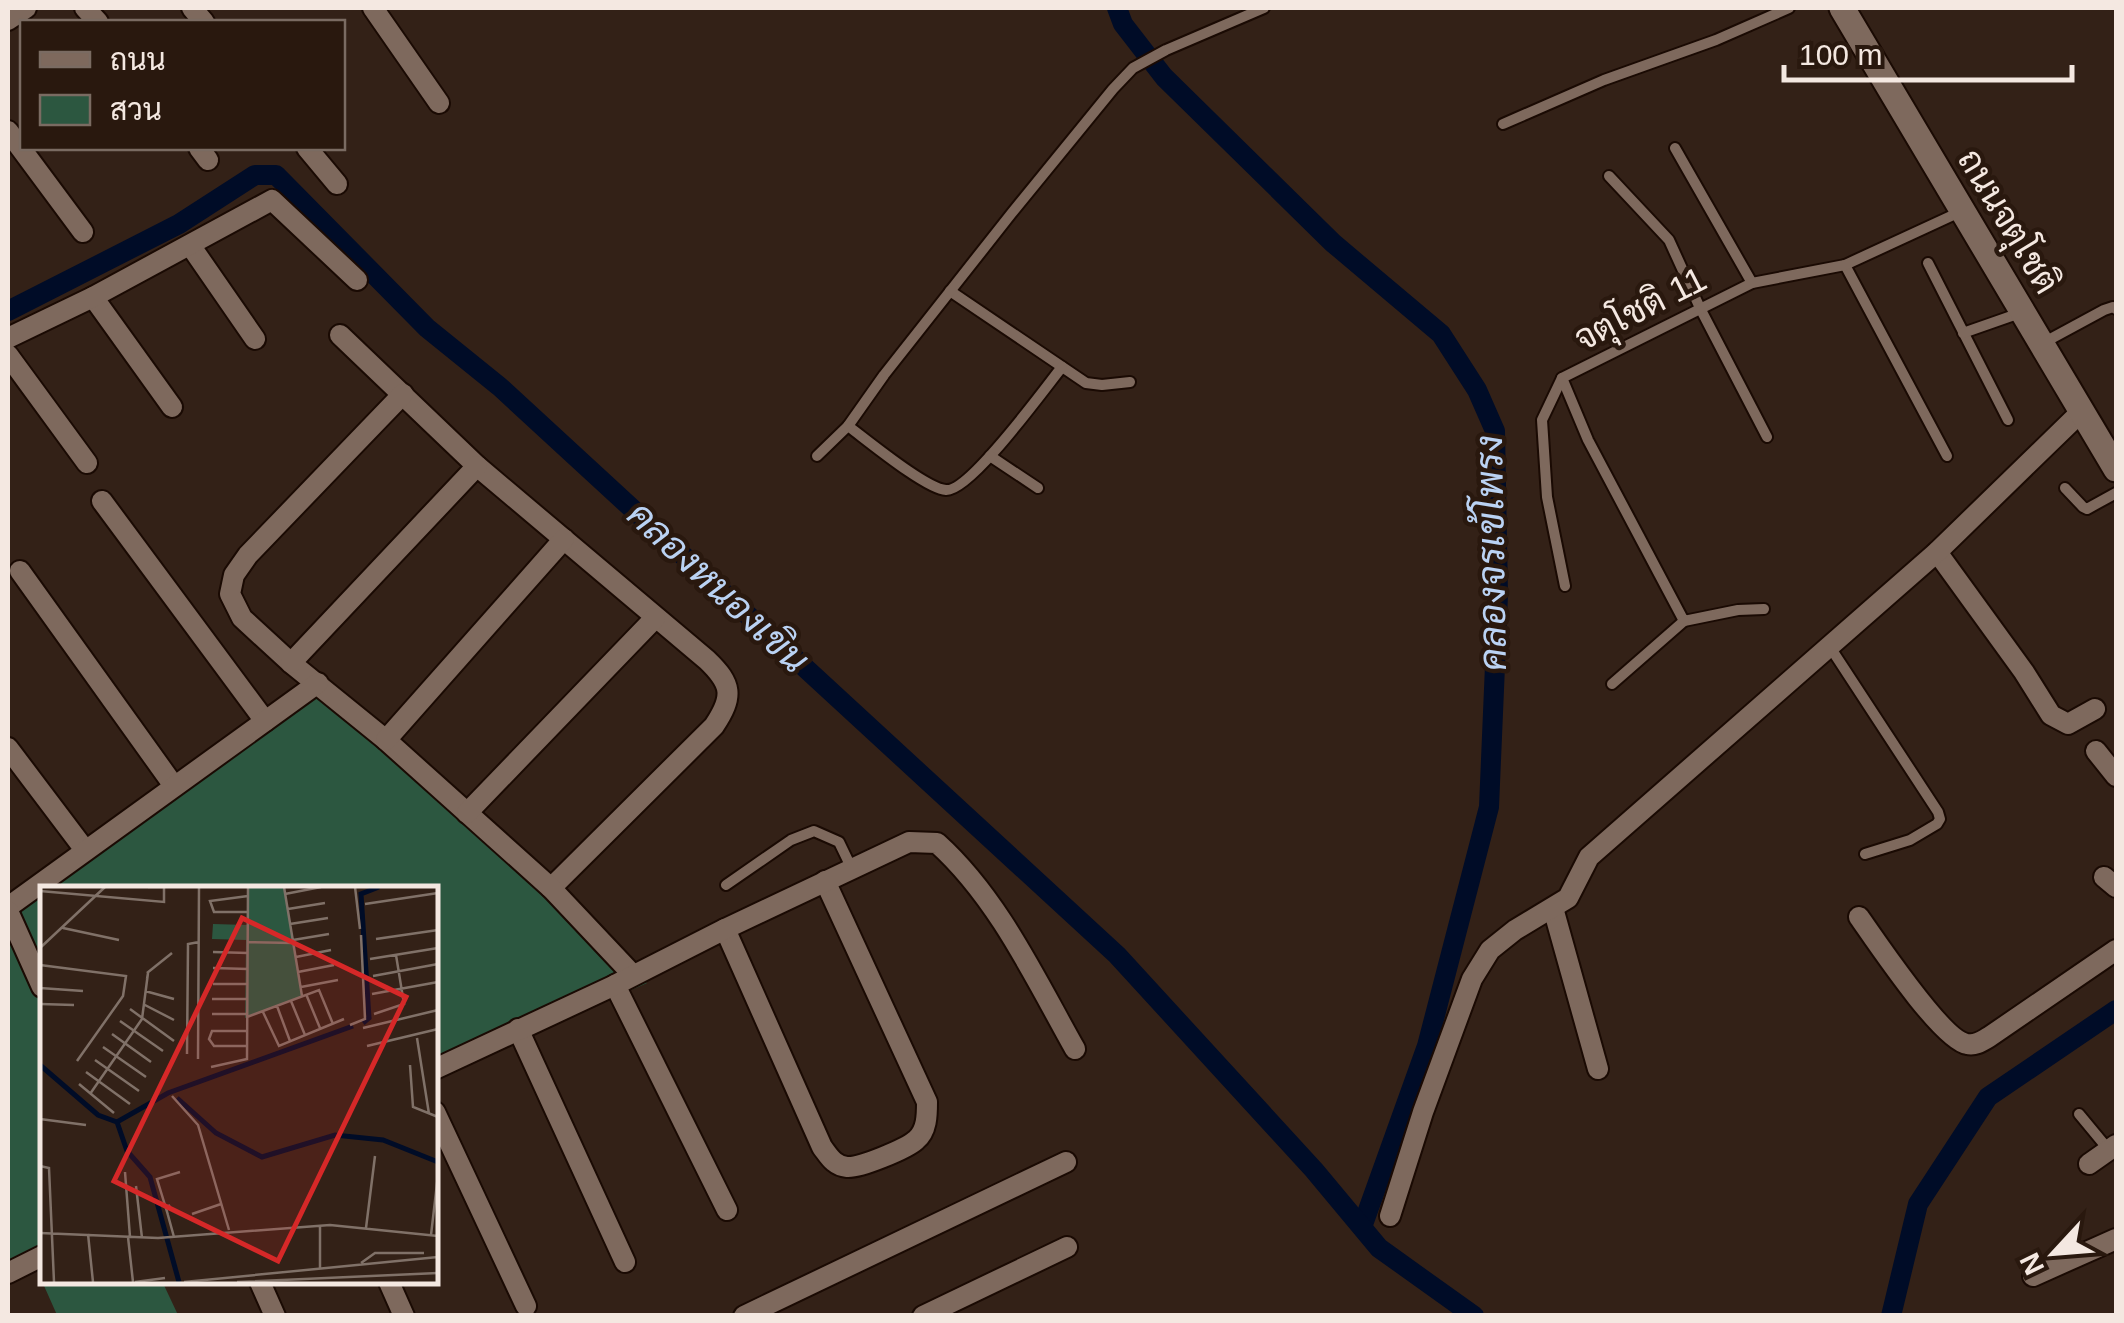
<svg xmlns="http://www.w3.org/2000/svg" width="2124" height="1323" font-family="Arial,Sarabun,sans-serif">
  <rect width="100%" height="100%" fill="#332117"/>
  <g fill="#2c5740">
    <polygon points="320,687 647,983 435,1078 435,888 42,888 42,1257 8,1273 8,907"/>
    <polygon points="42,1268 42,1280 162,1281 178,1315 57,1315 37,1270"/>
  </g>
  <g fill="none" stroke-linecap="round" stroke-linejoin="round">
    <g stroke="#000c27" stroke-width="20">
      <polyline points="1117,8 1123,24 1164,77 1333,243 1441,334 1477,390 1495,431 1498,595 1489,807 1427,1046 1362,1227"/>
      <polyline points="8,311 179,224 255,175 276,175 427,328 500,387 1117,955 1314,1170 1379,1248 1474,1316"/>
      <polyline points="1891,1316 1918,1204 1988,1097 2116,1010"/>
    </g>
    <g stroke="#1a0a03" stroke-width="14">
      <g id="service">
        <polyline points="1503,124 1604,80 1716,40 1789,8"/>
        <polyline points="1675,148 1752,283"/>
        <polyline points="1609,176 1669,240 1700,308 1767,437"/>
        <polyline points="1928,263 2008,420"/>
        <polyline points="1845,265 1947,456"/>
        <polyline points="950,291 1086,383 1102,385 1130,382"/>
        <polyline points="1963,333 2023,312"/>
        <polyline points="2043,343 2104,310 2113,307 2116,309"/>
        <polyline points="1562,378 1542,420 1547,497 1565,586"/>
        <path d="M 848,426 C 867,440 926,489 946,490 C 970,492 1045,388 1062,367"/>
        <polyline points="817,456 848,426 884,375 1011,214 1113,89 1133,68 1166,50 1264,8"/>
        <polyline points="990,456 1038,488"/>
        <polyline points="2065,488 2083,507 2087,509 2116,493"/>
        <polyline points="1764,609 1738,610 1684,621 1588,440 1562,378 1752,283 1845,265 1962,211"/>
        <polyline points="1830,647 1938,812 1940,819 1937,824 1910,840 1865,854"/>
        <polyline points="1612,684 1684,621"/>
        <polyline points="726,885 791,840 814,831 839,842 852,869"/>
        <polyline points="2079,1114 2108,1149"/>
      </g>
    </g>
    <g stroke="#1a0a03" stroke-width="24">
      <g id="minor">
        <polyline points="85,8 98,22"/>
        <polyline points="192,8 204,22"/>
        <polyline points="373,8 439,103"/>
        <polyline points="8,20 26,8"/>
        <polyline points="8,131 83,232"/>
        <polyline points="199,148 208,160"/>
        <polyline points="307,148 337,184"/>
        <polyline points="190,245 255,339"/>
        <polyline points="93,297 172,407"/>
        <path d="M 340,335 L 477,466 L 707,660 C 732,684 734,696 714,726 L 551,888"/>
        <polyline points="8,338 93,297 272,200 357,280"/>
        <polyline points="8,355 87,463"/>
        <polyline points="403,394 248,555 234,575 230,594 242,618 291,663 386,740 551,888 633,975"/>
        <polyline points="102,501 265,721"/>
        <polyline points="1937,552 2024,672 2051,715 2068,724 2095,709"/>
        <polyline points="20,571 174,786"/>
        <polyline points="291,663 477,466"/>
        <polyline points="386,740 564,539"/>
        <polyline points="8,748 85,850"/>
        <polyline points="2096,751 2116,776"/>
        <polyline points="467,813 655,618"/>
        <polyline points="2104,877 2116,887"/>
        <polyline points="8,907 318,683"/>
        <polyline points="1553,908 1598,1069"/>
        <polyline points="8,911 42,987"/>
        <path d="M 1859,917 C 1876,941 1942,1040 1967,1044 C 1976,1046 1982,1041 1989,1037 L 2116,950"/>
        <path d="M 725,929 L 822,1147 C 829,1156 834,1166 847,1167 C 860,1168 906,1149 916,1140 C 927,1131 927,1115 927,1102 L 825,881"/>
        <polyline points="615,985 727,1210"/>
        <polyline points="518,1029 625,1262"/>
        <path d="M 435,1069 L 615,985 L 725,929 L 909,842 L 937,843 C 998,898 1035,978 1075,1049"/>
        <polyline points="435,1112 526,1306"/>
        <polyline points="2089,1164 2116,1145"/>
        <polyline points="1390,1216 1423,1112 1472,979 1490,950 1515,930 1568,898 1589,857 1937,552 2082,411"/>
        <polyline points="8,1273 42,1256"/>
        <polyline points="2033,1276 2116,1239"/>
        <polyline points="259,1280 275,1316"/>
        <polyline points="388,1280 404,1316"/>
        <polyline points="744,1316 1066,1162"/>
        <polyline points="923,1316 1067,1247"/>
      </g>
    </g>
    <g stroke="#1a0a03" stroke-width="29">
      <polyline id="tertiary" points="1842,8 2116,469"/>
    </g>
    <use href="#service" stroke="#7e695d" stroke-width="10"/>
    <use href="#minor" stroke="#7e695d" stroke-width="20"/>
    <use href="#tertiary" stroke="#7e695d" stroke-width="25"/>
  </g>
  <g text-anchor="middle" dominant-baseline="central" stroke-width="9" stroke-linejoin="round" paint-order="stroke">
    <g font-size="35" fill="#f4e8e1" stroke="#29180e">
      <text transform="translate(2009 221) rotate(59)">ถนนจตุโชติ</text>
      <text transform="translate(1640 308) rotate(-27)">จตุโชติ 11</text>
    </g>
    <g font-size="38" font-style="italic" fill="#bad2f3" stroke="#29180e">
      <text transform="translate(1491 553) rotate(-91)">คลองจรเข้โพรง</text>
      <text transform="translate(718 587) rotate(43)">คลองหนองเขิน</text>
    </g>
  </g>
  <g transform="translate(40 886)">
    <rect width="398" height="398" fill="#332117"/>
    <path d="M 208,1 L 244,1 L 262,110 L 205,132 L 206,54 L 172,53 L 173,38 L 208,39 Z" fill="#2c5740"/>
    <path fill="none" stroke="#000c27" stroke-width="5" d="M 323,137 L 329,132 L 321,8 L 339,1M 0,179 L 58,229 L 77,236 L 128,207 L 313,140M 137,212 L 176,247 L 222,271 L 295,249 L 343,254 L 398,276M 77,236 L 87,265 L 110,291 L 139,396"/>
    <path fill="none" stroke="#807168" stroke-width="2.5" d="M 244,1 L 262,110M 315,1 L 320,43M 0,5 L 124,16 L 124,1 L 108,1M 245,8 L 281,1M 325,18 L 398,7M 248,23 L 285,17M 208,26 L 174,26 L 170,15 L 208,10M 250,38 L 288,32M 23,42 L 79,54M 336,53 L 398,44M 253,54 L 289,48M 208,56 L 253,57M 0,62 L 65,1M 173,66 L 208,67M 256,71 L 291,64M 330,73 L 398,62M 0,79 L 86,90 L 83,110 L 37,175M 173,82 L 208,83M 258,86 L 294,79M 107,87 L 132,67M 333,90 L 398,78M 173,98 L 207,98M 261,101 L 298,94M 0,102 L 43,105M 105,105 L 134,113M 266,108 L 280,142M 332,108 L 398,96M 172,113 L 207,113M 251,115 L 265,149M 0,118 L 34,119M 103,118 L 134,134M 237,120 L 250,155M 90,123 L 134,155M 223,126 L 239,160 L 304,133M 172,128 L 207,128M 334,128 L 364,118 L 356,69M 207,131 L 279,104 L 293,138M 80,135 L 123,165M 310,139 L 325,133 L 321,49M 323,142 L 398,124M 72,148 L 111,176M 377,152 L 389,228M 207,160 L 174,160 L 169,153 L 172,145 L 207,145M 327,160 L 398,143M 63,161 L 106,191M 147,168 L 148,58 L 159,56M 158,173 L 159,1M 55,174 L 99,205M 370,179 L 373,221 L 398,231M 171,181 L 207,173 L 208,1M 46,186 L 90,218M 39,198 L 74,227M 50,208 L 102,133 L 108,87 L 107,93M 132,210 L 158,239 L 189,344M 0,233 L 46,239M 0,280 L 9,282 L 14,396M 85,286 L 90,351M 96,300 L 102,352M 130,319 L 126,322 L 134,351M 152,328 L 181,318M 128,329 L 117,293 L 140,286M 326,342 L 335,270M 0,347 L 118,352 L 290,339 L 398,350M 48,348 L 53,396M 391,349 L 398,289M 88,351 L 93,396M 321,377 L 335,367 L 384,367M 280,383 L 280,339M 95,396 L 125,392M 144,396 L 398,371M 197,396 L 398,387"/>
    <path fill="#d62828" fill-opacity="0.15" stroke="#d62828" stroke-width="5" d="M 202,32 L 366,111 L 238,375 L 74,295 Z"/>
    <rect width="398" height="398" fill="none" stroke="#f4e8e1" stroke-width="5"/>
  </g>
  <rect width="2124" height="1323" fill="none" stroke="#f4e8e1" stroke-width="20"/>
  <rect x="20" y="20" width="325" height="130" fill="#29180e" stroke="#7a6b62" stroke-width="2.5"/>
  <rect x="40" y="52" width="50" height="15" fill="#7e695d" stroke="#7a6b62" stroke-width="2.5"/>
  <text x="110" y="70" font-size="30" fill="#f4e8e1">ถนน</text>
  <rect x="40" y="95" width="50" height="30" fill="#2c5740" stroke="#7a6b62" stroke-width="2.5"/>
  <text x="110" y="120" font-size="30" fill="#f4e8e1">สวน</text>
  <g transform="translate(2054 1253) rotate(244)" stroke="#29180e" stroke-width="8" paint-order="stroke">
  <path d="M0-8L18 38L0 25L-18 38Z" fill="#f4e8e1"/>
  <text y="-15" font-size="28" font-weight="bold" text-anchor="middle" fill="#f4e8e1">N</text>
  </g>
  <path d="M1784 65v15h288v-15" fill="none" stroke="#f4e8e1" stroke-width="5"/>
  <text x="1799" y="65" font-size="30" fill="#f4e8e1" stroke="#29180e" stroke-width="8" paint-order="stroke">100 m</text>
</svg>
